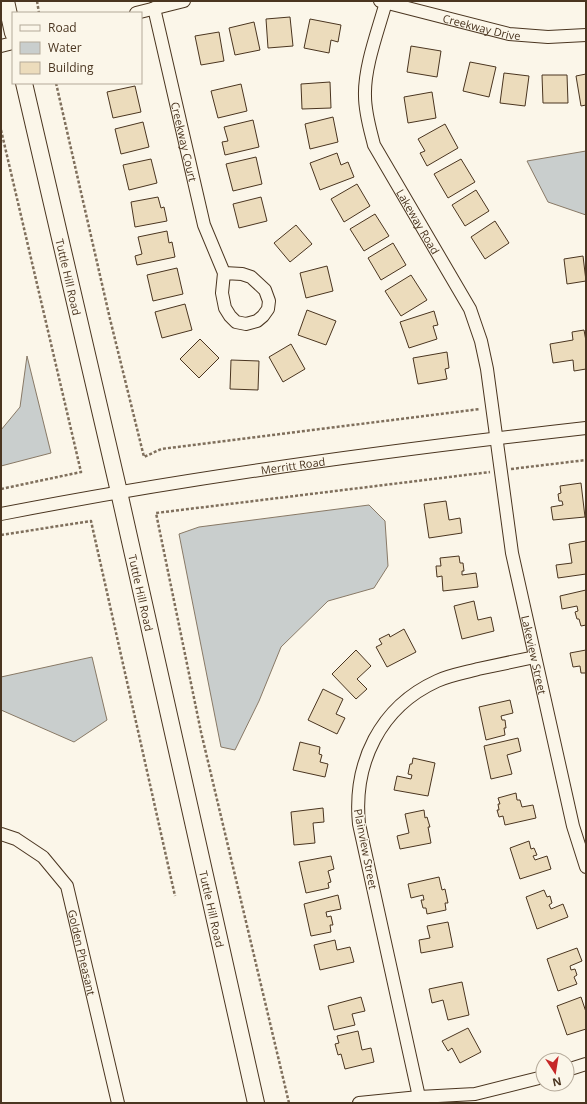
<svg xmlns="http://www.w3.org/2000/svg" width="587" height="1104" font-family="'Open Sans',sans-serif">
  <rect width="100%" height="100%" fill="#fbf6e9"/>
  <g fill="#c9cecd" stroke="#887966">
    <polygon points="586,151 586,215 548,202 527,161"/>
    <polygon points="27,356 51,453 1,466 1,430 20,407"/>
    <polygon points="369,505 385,521 388,566 374,588 328,601 281,647 259,701 235,750 221,747 179,534 199,527"/>
    <polygon points="92,657 107,720 74,742 1,710 1,677"/>
  </g>
  <g fill="#ecdcbc" stroke="#4a3520">
    <polygon points="290,17 293,46 268,48 266,19"/>
    <polygon points="310,19 341,25 338,42 331,40 329,53 304,48"/>
    <polygon points="254,22 260,50 235,55 229,28"/>
    <polygon points="219,32 224,61 201,65 195,36"/>
    <polygon points="411,46 441,51 437,77 407,72"/>
    <polygon points="470,62 496,67 489,97 463,91"/>
    <polygon points="504,73 529,76 525,106 500,103"/>
    <polygon points="586,74 586,105 581,106 576,76"/>
    <polygon points="542,75 567,75 568,103 543,103"/>
    <polygon points="330,82 331,108 302,109 301,84"/>
    <polygon points="241,84 247,111 218,118 211,91"/>
    <polygon points="135,86 141,112 113,118 107,92"/>
    <polygon points="432,92 436,118 408,123 404,97"/>
    <polygon points="333,117 338,142 310,149 305,124"/>
    <polygon points="253,120 259,147 225,155 222,142 228,141 224,127"/>
    <polygon points="143,122 149,147 121,154 115,129"/>
    <polygon points="445,124 458,148 427,166 420,153 425,151 418,139"/>
    <polygon points="337,153 341,165 348,162 354,177 320,190 310,163"/>
    <polygon points="256,157 262,184 233,191 226,164"/>
    <polygon points="151,159 157,183 129,190 123,165"/>
    <polygon points="461,159 475,182 448,198 434,174"/>
    <polygon points="357,184 370,206 344,222 331,199"/>
    <polygon points="476,190 489,211 465,226 452,205"/>
    <polygon points="158,197 161,208 164,207 167,221 135,227 131,202"/>
    <polygon points="261,197 267,221 239,228 233,204"/>
    <polygon points="375,214 389,236 364,251 350,229"/>
    <polygon points="495,221 509,243 485,259 471,237"/>
    <polygon points="296,225 312,244 290,262 274,243"/>
    <polygon points="167,231 169,243 172,242 175,257 137,265 135,256 142,254 138,237"/>
    <polygon points="393,243 406,265 381,280 368,258"/>
    <polygon points="583,256 586,281 567,284 564,259"/>
    <polygon points="327,266 333,291 306,298 300,273"/>
    <polygon points="177,268 183,294 153,301 147,275"/>
    <polygon points="411,275 427,300 401,316 385,291"/>
    <polygon points="185,304 192,330 162,338 155,312"/>
    <polygon points="307,310 336,321 326,345 298,335"/>
    <polygon points="434,311 438,325 433,326 437,339 409,348 400,322"/>
    <polygon points="584,330 586,341 586,369 574,371 573,360 553,363 550,344 573,340 572,332"/>
    <polygon points="200,339 219,358 199,378 180,359"/>
    <polygon points="291,344 305,369 283,382 269,357"/>
    <polygon points="447,352 449,368 445,369 447,379 418,384 413,358"/>
    <polygon points="231,360 259,361 258,390 230,389"/>
    <polygon points="581,483 585,517 553,520 551,507 563,505 562,501 559,501 558,494 561,493 560,486"/>
    <polygon points="446,501 449,520 460,518 462,533 429,538 424,504"/>
    <polygon points="586,541 586,574 558,578 556,565 572,563 569,544"/>
    <polygon points="459,556 460,563 463,563 464,571 462,571 462,575 476,573 478,587 443,591 442,576 437,577 436,566 441,566 440,558"/>
    <polygon points="586,590 586,625 581,626 579,619 577,619 575,612 578,611 577,606 562,609 560,596"/>
    <polygon points="474,601 478,620 491,617 494,631 462,639 454,606"/>
    <polygon points="404,629 416,652 387,667 376,647 382,644 379,639 389,634 390,637"/>
    <polygon points="356,650 371,666 357,679 367,689 356,699 332,674"/>
    <polygon points="586,650 586,675 586,673 581,673 580,666 573,667 570,653"/>
    <polygon points="323,689 343,699 336,714 345,718 337,734 308,720"/>
    <polygon points="510,700 513,713 501,716 502,720 505,720 506,728 504,728 505,735 486,740 479,707"/>
    <polygon points="518,738 521,751 507,755 512,774 491,779 484,746"/>
    <polygon points="300,742 320,747 319,754 322,755 320,762 328,764 325,777 293,770"/>
    <polygon points="413,758 435,763 428,796 394,790 397,776 411,779 412,775 408,774 410,764 412,764"/>
    <polygon points="516,793 517,800 520,800 522,807 533,805 536,818 505,825 503,816 499,817 497,810 499,810 498,804 500,804 498,798"/>
    <polygon points="323,808 324,822 313,823 315,843 294,845 291,812"/>
    <polygon points="424,810 425,818 427,817 430,827 428,827 431,843 400,849 397,836 409,833 405,814"/>
    <polygon points="529,841 531,849 534,848 537,855 533,856 535,860 547,856 551,869 520,879 510,848"/>
    <polygon points="331,856 334,869 328,871 331,882 328,883 329,888 306,893 299,862"/>
    <polygon points="439,877 442,890 445,889 448,903 445,903 446,910 427,914 426,908 423,908 421,900 424,900 423,895 411,898 408,884"/>
    <polygon points="544,890 547,897 550,896 552,903 549,905 551,909 563,904 568,917 537,929 526,897"/>
    <polygon points="338,895 341,909 326,912 327,917 331,916 333,925 330,925 331,932 311,936 304,904"/>
    <polygon points="448,922 453,947 421,953 419,940 430,938 427,926"/>
    <polygon points="335,940 337,950 350,947 354,962 320,970 314,945"/>
    <polygon points="577,948 582,961 570,966 571,970 575,969 577,975 574,977 577,984 558,991 547,959"/>
    <polygon points="462,982 469,1015 448,1020 443,1000 432,1003 429,989"/>
    <polygon points="361,997 365,1011 352,1014 355,1025 334,1030 328,1006"/>
    <polygon points="581,997 586,1012 586,1029 567,1035 557,1006"/>
    <polygon points="468,1028 481,1052 460,1063 452,1048 448,1051 442,1041"/>
    <polygon points="358,1031 362,1050 371,1048 374,1062 345,1069 341,1054 338,1055 335,1044 339,1043 337,1036"/>
  </g>
  <g fill="none" stroke-linecap="round" stroke-linejoin="round">
    <g stroke="#4a3520" stroke-width="14">
      <g id="minor">
        <path id="s1" d="M 380,1 L 509,34 L 548,37 L 586,35"/>
        <path id="s2" d="M 386,2 C 378,31 364,67 365,96 C 365,113 370,129 374,145 L 470,309 L 481,341 L 487,369 L 512,553 L 573,826 L 586,867"/>
        <path id="s3" d="M 154,8 L 204,225 L 224,273 L 222,293 L 225,308 L 230,316 L 236,322 L 246,324 L 257,321 L 263,316 L 268,309 L 269,301 L 265,290 L 251,277 L 242,274 L 224,273"/>
        <polyline points="136,13 184,1"/>
        <polyline points="1,46 13,43"/>
        <path id="s4" d="M 1,514 C 194,476 390,450 586,428"/>
        <path id="s5" d="M 1,834 L 16,839 L 43,857 L 67,886 L 118,1103"/>
        <polyline points="567,1070 586,1064"/>
        <path d="M 419,1097 L 359,824 C 353,763 380,707 437,681 C 450,675 464,673 478,669 C 497,665 516,661 535,657"/>
        <polyline points="359,1103 419,1097 475,1094 543,1077"/>
      </g>
    </g>
    <g stroke="#4a3520" stroke-width="18">
      <g id="secondary">
        <polyline points="6,1 13,33"/>
        <path id="s6" d="M 24,83 L 119,492 L 256,1103"/>
      </g>
    </g>
    <g stroke="#7f6f5c" stroke-width="2.5" stroke-dasharray="3 2" stroke-linecap="butt">
      <polyline points="37,1 39,13"/>
      <polyline points="56,83 110,319 144,457 161,449 480,409"/>
      <polyline points="1,130 81,472 1,489"/>
      <polyline points="511,469 586,460"/>
      <polyline points="1,535 91,521 175,896"/>
      <polyline points="289,1103 201,732 156,513 490,472"/>
    </g>
    <use href="#minor" stroke="#fbf6e9" stroke-width="12"/>
    <use href="#secondary" stroke="#fbf6e9" stroke-width="16"/>
  </g>
  <g text-anchor="middle" dominant-baseline="central" stroke-width="3" stroke-linejoin="round" paint-order="stroke">
    <g font-size="11" fill="#4a3520" stroke="#fbf6e9">
      <text stroke="none"><textPath href="#s1" startOffset="105">Creekway Drive</textPath></text>
      <text stroke="none"><textPath href="#s3" startOffset="137">Creekway Court</textPath></text>
      <text stroke="none"><textPath href="#s2" startOffset="235">Lakeway Road</textPath></text>
      <text stroke="none"><textPath href="#s6" startOffset="199">Tuttle Hill Road</textPath></text>
      <text stroke="none"><textPath href="#s4" startOffset="296">Merritt Road</textPath></text>
      <text stroke="none"><textPath href="#s6" startOffset="523">Tuttle Hill Road</textPath></text>
      <text stroke="none"><textPath href="#s2" startOffset="689">Lakeview Street</textPath></text>
      <text transform="translate(366 849) rotate(79)">Plainview Street</text>
      <text stroke="none"><textPath href="#s6" startOffset="847">Tuttle Hill Road</textPath></text>
      <text stroke="none"><textPath href="#s5" startOffset="154">Golden Pheasant</textPath></text>
    </g>
  </g>
  <rect width="587" height="1104" fill="none" stroke="#4a3520" stroke-width="4"/>
  <rect x="12" y="12" width="130" height="72" fill="#fbf6e9" stroke="#b4a999"/>
  <rect x="20" y="25" width="20" height="6" fill="#fbf6e9" stroke="#b4a999"/>
  <text x="48" y="32" font-size="12" fill="#4a3520">Road</text>
  <rect x="20" y="42" width="20" height="12" fill="#c9cecd" stroke="#b4a999"/>
  <text x="48" y="52" font-size="12" fill="#4a3520">Water</text>
  <rect x="20" y="62" width="20" height="12" fill="#ecdcbc" stroke="#b4a999"/>
  <text x="48" y="72" font-size="12" fill="#4a3520">Building</text>
  <g transform="translate(555 1072) rotate(168)"><circle r="19" fill="#fbf6e9" stroke="#b4a999"/>
  <path d="M0-3L7 15L0 10L-7 15Z" fill="#c62828"/>
  <text y="-6" font-size="11" font-weight="bold" text-anchor="middle" fill="#4a3520">N</text>
  </g>
</svg>
